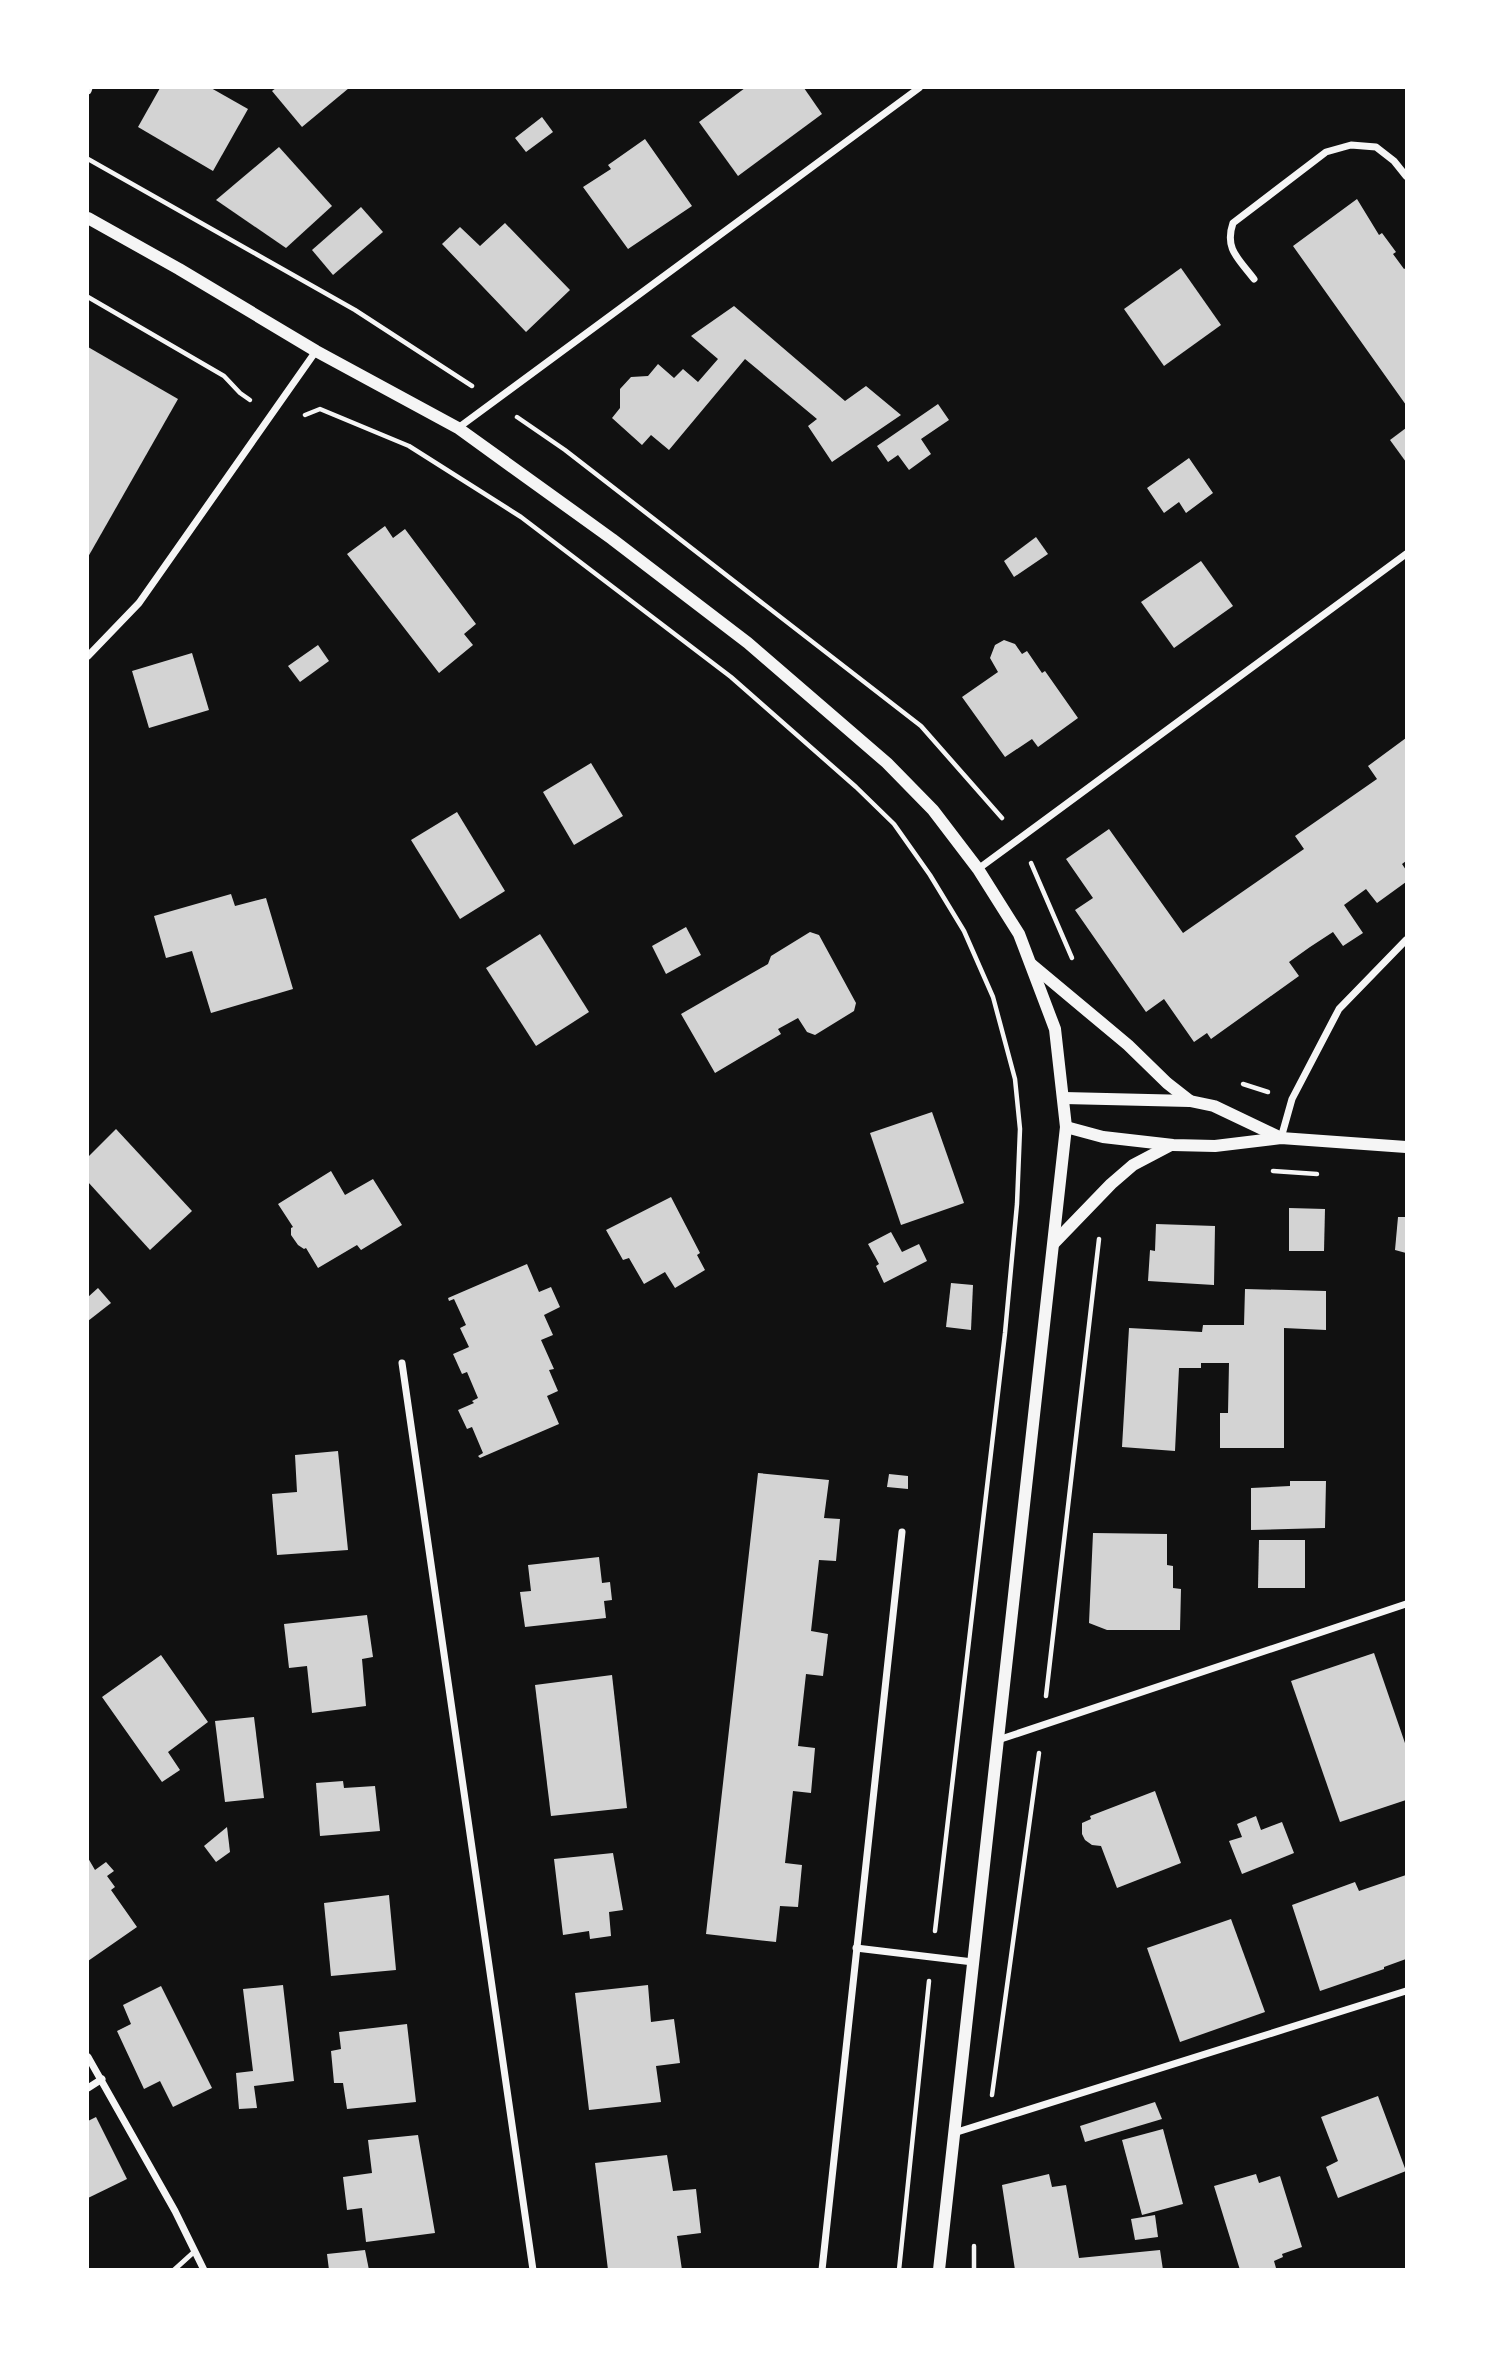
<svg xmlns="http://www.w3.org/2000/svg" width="1494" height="2357" font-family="'DejaVu Sans',sans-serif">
  <rect width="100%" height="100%" fill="#111"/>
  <g fill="#d3d3d3">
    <polygon points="160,88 211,88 248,109 213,171 138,127"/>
    <polygon points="276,88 349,88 302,127 272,91"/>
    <polygon points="745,88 804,88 822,114 738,176 699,122"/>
    <polygon points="542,117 553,132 526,152 515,138"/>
    <polygon points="645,139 692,206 628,249 583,187 611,169 608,165"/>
    <polygon points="279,147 332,206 286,248 216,200"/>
    <polygon points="1357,199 1379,235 1382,233 1396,252 1393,254 1404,269 1406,268 1406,405 1293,246"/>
    <polygon points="361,207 383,232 333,275 312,250"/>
    <polygon points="505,223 570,290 526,332 442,244 460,227 480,246"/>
    <polygon points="1181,268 1221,325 1164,366 1124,309"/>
    <polygon points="734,306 845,401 866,386 901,415 832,462 808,426 817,419 745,359 669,450 651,435 642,445 612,418 620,408 620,389 631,377 648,376 658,364 674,378 683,369 698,382 718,359 691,336"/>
    <polygon points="88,347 178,399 88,557"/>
    <polygon points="938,404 949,420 921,439 931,454 909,470 898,455 888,462 877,446"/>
    <polygon points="1406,428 1406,462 1390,440"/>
    <polygon points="1189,458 1213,493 1186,513 1179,502 1164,513 1147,488"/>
    <polygon points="385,526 393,538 405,529 476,624 464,634 473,645 439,673 347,554"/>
    <polygon points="1036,537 1048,554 1014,577 1004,561"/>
    <polygon points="1201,561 1233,606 1174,648 1141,602"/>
    <polygon points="1004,640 1015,644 1022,654 1027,651 1042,673 1045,671 1078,718 1038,747 1032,739 1005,757 962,697 998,672 990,658 995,645"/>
    <polygon points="318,645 329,661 300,682 288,666"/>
    <polygon points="192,653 209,710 149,728 132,671"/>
    <polygon points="1406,738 1406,861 1402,864 1406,870 1406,882 1377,903 1366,889 1344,905 1363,933 1343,946 1333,932 1310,947 1289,962 1299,976 1211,1039 1207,1033 1194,1042 1164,999 1146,1012 1075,910 1093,898 1066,859 1109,829 1183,933 1304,849 1295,836 1377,779 1368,766"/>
    <polygon points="591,763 623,816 574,845 543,792"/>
    <polygon points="457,812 505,891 460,919 411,840"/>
    <polygon points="231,894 235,906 266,898 293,989 211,1013 192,951 166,958 154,916"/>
    <polygon points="686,927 701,955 666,974 652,946"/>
    <polygon points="810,932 819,935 856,1003 854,1011 815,1035 807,1032 798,1018 778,1029 781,1034 715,1073 681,1014 768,964 771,956"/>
    <polygon points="540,934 589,1012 536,1046 486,968"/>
    <polygon points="932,1112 964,1203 901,1225 870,1133"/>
    <polygon points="116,1129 192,1211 150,1250 88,1182 88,1157"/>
    <polygon points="331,1171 345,1195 373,1179 402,1225 361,1250 357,1245 318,1268 306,1248 304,1249 298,1245 291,1235 291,1228 293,1227 278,1204"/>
    <polygon points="671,1197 700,1253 697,1255 705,1270 675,1288 665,1272 644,1284 629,1258 623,1260 606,1230"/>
    <polygon points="1289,1208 1325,1209 1324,1251 1289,1251"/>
    <polygon points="1398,1217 1406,1217 1406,1253 1395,1250"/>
    <polygon points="1156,1224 1215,1226 1214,1285 1148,1281 1150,1250 1155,1251"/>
    <polygon points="891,1232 902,1252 919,1244 927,1261 884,1283 876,1266 879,1264 868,1244"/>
    <polygon points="527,1264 539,1292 551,1287 560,1307 544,1315 553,1335 541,1340 554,1369 549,1370 558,1391 547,1396 559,1424 480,1458 478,1456 483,1453 472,1427 467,1429 458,1410 474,1403 472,1401 478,1398 467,1372 462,1374 453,1354 469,1347 460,1328 466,1325 454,1299 449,1301 448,1298"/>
    <polygon points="951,1283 973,1285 971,1330 946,1327"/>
    <polygon points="98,1288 111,1303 88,1321 88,1297"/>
    <polygon points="1245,1289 1326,1291 1326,1330 1284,1328 1284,1448 1220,1448 1220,1413 1228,1413 1229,1363 1201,1363 1201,1368 1179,1368 1175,1451 1122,1447 1129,1328 1202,1332 1203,1325 1244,1325"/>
    <polygon points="338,1451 348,1550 277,1555 272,1494 297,1492 295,1455"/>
    <polygon points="758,1473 829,1480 824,1518 840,1519 836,1561 819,1560 811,1631 828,1634 823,1676 806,1674 798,1746 815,1748 811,1793 793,1791 785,1863 802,1865 798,1907 780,1906 776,1942 706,1934"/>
    <polygon points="889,1474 908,1476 908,1489 887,1487"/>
    <polygon points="1290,1481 1326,1481 1325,1528 1251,1530 1251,1488 1290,1486"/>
    <polygon points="1093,1533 1167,1534 1167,1565 1173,1566 1173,1588 1181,1589 1180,1630 1107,1630 1089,1623"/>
    <polygon points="1259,1540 1305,1540 1305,1588 1258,1588"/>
    <polygon points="599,1557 602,1583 610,1582 612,1600 604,1601 606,1618 525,1627 520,1592 531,1591 528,1565"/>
    <polygon points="367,1615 373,1657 362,1659 366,1706 312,1713 307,1666 289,1668 284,1624"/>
    <polygon points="1374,1653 1406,1746 1406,1800 1340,1822 1291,1681"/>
    <polygon points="161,1655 208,1722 168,1752 180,1770 162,1782 102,1697"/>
    <polygon points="612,1675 627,1808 551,1816 535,1685"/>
    <polygon points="254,1717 264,1798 225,1802 215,1721"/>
    <polygon points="343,1781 344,1788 375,1786 380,1831 320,1836 316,1783"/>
    <polygon points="1155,1791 1181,1863 1117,1888 1101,1846 1092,1845 1085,1840 1082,1834 1082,1823 1091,1819 1090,1816"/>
    <polygon points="1256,1816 1261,1830 1282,1822 1294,1853 1242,1874 1229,1841 1242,1837 1237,1824"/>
    <polygon points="227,1827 230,1852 216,1862 204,1846"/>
    <polygon points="613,1853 623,1910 609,1912 611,1936 590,1939 589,1931 563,1935 554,1859"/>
    <polygon points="88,1858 95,1870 106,1862 114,1871 107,1876 115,1887 111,1890 137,1927 88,1961"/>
    <polygon points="1406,1875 1406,1959 1384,1967 1384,1969 1320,1991 1292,1905 1355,1882 1359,1891"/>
    <polygon points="389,1895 396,1970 331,1976 324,1903"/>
    <polygon points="1231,1919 1265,2012 1180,2042 1147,1948"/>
    <polygon points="283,1985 294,2081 254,2086 257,2108 239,2109 236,2073 253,2071 243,1989"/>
    <polygon points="648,1985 651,2022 674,2019 680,2063 656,2066 661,2102 589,2110 575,1993"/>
    <polygon points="161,1986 212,2088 173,2107 160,2081 144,2089 117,2031 131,2024 123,2005"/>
    <polygon points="407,2024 416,2102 347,2109 343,2083 334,2083 331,2051 341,2049 339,2032"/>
    <polygon points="1378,2096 1406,2171 1338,2198 1326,2167 1338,2161 1321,2117"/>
    <polygon points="1155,2102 1162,2119 1085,2142 1080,2126"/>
    <polygon points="96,2117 127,2179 88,2198 88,2121"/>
    <polygon points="1163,2129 1183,2204 1142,2215 1122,2140"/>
    <polygon points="418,2135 435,2233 366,2242 362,2208 347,2210 343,2177 372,2173 368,2140"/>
    <polygon points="667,2155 673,2191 696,2189 701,2233 677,2236 682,2270 608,2270 595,2163"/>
    <polygon points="1049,2174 1052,2187 1066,2185 1079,2258 1160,2250 1163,2270 1015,2270 1002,2185"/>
    <polygon points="1256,2174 1259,2183 1280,2176 1302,2247 1282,2254 1283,2257 1274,2261 1276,2268 1272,2270 1251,2270 1250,2268 1240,2270 1214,2186"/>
    <polygon points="1155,2215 1158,2237 1135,2240 1131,2219"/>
    <polygon points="365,2250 369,2270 329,2270 327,2254"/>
  </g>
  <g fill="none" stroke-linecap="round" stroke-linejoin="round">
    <g stroke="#f5f5f5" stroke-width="4.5">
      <polyline points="88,159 355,310 472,386"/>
      <polyline points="88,297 224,376 240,393 250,400"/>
      <polyline points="305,415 320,409 409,446 521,517 731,677 856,787 894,824 930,875 964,931 993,997 1015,1079 1020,1129 1017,1204 1005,1333 935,1931"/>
      <polyline points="517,417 565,450 921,726 1002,818"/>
      <polyline points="1031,863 1072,958"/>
      <polyline points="1243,1084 1268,1092"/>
      <polyline points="1273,1171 1317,1174"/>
      <polyline points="1046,1696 1099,1239"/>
      <polyline points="992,2095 1039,1753"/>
      <polyline points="974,2246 974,2270"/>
      <polyline points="899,2270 929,1981"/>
    </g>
    <polyline stroke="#f5f5f5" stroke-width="5" points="174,2270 195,2251"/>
    <g stroke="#f5f5f5" stroke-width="7">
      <polyline points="88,91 89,88"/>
      <path d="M 1254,279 C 1239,259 1224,249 1233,223 L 1326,152 L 1351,145 L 1376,147 L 1394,161 L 1406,176"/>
      <polyline points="458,428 919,88"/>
      <polyline points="88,656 139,603 316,351"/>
      <polyline points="978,869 1406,554"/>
      <polyline points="1281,1138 1292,1099 1339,1009 1406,940"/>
      <polyline points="402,1363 533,2270"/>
      <polyline points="998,1740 1406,1604"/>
      <polyline points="856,1948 973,1962"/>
      <polyline points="88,2057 175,2211 204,2270"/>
      <polyline points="88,2088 102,2079"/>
      <polyline points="954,2133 1406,1991"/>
      <polyline points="822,2270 902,1532"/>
    </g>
    <g stroke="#f5f5f5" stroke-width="12">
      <polyline points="88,218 179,269 316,351 458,428 612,539 748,643 887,763 933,810 978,869 1019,934 1055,1029 1066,1127 939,2270"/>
      <polyline points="1031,964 1128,1045 1167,1083 1190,1101"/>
      <polyline points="1064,1098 1190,1101 1214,1106 1281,1138"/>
      <polyline points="1066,1127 1103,1137 1173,1145 1215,1146 1281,1138 1406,1147"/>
      <polyline points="1054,1243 1111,1184 1133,1165 1171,1145"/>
    </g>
  </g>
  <rect width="1494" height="2357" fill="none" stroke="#ffffff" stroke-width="178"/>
</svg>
